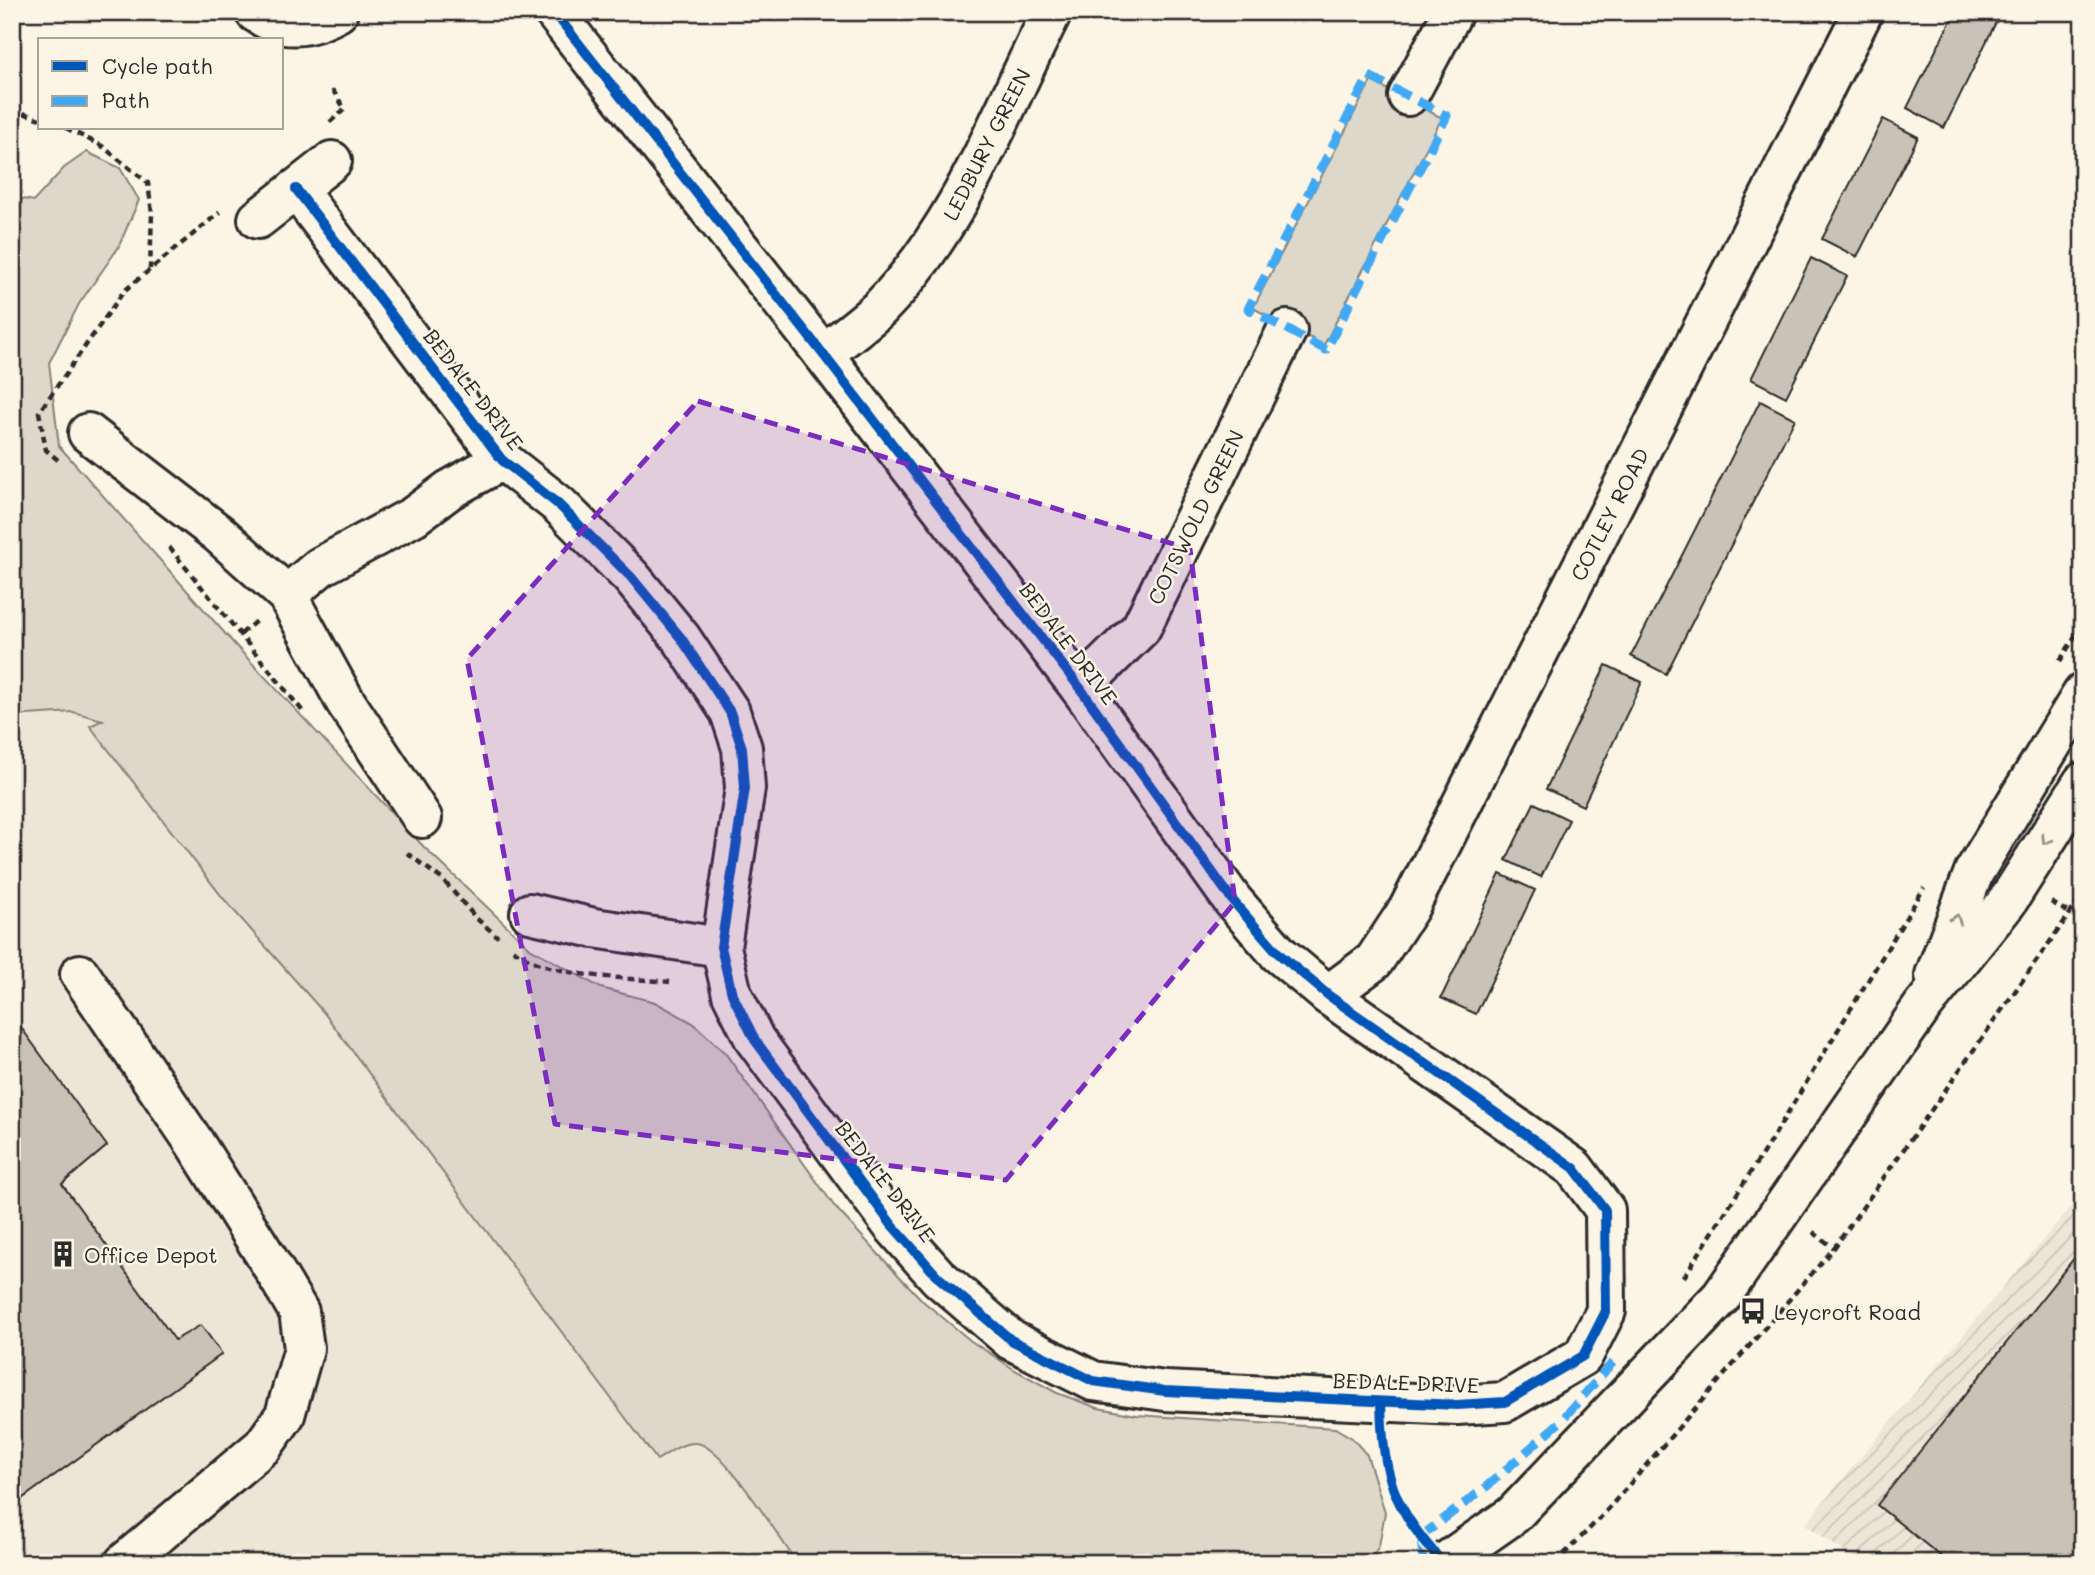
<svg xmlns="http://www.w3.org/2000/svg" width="2095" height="1575" font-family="Mali,sans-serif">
  <defs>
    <pattern id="industrial-furrows" width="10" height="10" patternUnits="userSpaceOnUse" patternTransform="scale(1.75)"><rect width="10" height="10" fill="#ece6d7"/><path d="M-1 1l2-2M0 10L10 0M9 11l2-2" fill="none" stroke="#cbc5b9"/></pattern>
  </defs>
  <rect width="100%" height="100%" fill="#fcf5e5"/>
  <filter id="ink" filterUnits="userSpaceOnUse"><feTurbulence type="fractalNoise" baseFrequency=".0143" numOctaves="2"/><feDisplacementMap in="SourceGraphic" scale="14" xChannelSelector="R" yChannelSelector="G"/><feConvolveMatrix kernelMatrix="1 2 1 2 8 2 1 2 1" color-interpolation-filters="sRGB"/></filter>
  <g filter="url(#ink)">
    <polygon fill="#ece6d7" points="12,559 844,1563 12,1563"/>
    <polygon fill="url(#industrial-furrows)" points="2083,1192 2083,1563 1860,1563 1805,1524"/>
    <g fill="#ded8ca" stroke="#84827a" stroke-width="2">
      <polygon points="1371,81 1442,118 1324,345 1253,308"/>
      <path d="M 87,152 L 120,168 L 139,200 L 118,248 L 79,304 L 49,363 L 59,446 L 237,647 L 424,847 L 530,948 L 601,988 L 655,1002 L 693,1023 L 725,1053 L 835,1207 L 883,1259 L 924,1302 L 971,1341 L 1015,1370 L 1057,1393 L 1098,1408 L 1137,1415 L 1335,1428 L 1352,1438 L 1367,1455 L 1385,1512 L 1379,1546 L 1368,1563 L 797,1563 C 780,1539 722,1444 696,1443 C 681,1442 669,1453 657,1460 L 324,1013 L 223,898 L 90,726 L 103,720 L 73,712 L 12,716 L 12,197 L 34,201 L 64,168 Z"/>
    </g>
    <g fill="#c8c3b7" stroke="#2b2b2b" stroke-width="2">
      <polygon points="1955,12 2001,12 1944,128 1907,108"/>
      <polygon points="1883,119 1918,137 1857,257 1822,239"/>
      <polygon points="1811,258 1847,276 1786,397 1751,379"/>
      <polygon points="1760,401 1795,419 1666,674 1631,656"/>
      <polygon points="1606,665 1642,682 1583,806 1546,789"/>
      <polygon points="1534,803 1569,820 1541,877 1506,860"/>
      <polygon points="1500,874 1535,890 1476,1014 1441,998"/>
      <polygon points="12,1015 107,1146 62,1184 175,1340 201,1325 222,1354 12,1506"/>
      <polygon points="2083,1247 2083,1563 1949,1563 1877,1505"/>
    </g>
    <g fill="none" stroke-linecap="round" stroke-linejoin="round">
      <g stroke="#2b2b2b" stroke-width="44">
        <g id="minor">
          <path d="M 255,12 C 283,32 309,28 338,12"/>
          <polyline points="1408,96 1453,12"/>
          <polyline points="296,189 502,460 559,505 631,577 681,638 730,712 742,748 745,788 721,947 732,994 755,1040 892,1225 938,1277 1011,1340 1093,1381 1165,1391 1457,1405 1505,1402 1583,1356 1606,1311 1605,1210 1574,1168 1328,995 1279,954 1233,901 1080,688 823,354 554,12"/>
          <polyline points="258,219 332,161"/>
          <path d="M 823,354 C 842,339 863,324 881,307 C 962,224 1000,113 1052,12"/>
          <polyline points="88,433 219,534 287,595 345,701 422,818"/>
          <polyline points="287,595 320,567 414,516 449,490 502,460"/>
          <polyline points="1080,688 1141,628 1287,330"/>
          <polyline points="530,913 594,928 721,947"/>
          <polyline points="80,974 194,1142 267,1258 299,1312 304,1348 285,1415 263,1446 124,1563"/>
          <polyline points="1935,975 1974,872 2083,693"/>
          <polyline points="1328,995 1374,961 1409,908 1863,12"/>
          <polyline points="1444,1563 1513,1515 1721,1297 1923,1006 2007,902 2083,782"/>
        </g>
      </g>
      <g stroke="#2b2b2b" stroke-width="4.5" stroke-dasharray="7 5" stroke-linecap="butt">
        <polyline points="12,109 40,119"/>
        <polyline points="330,122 345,109 330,86"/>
        <polyline points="66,128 102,146 148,183 152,213 150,269"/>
        <polyline points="58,460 46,450 39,412 124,291 220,212"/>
        <polyline points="169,547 305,714"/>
        <polyline points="241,634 256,621"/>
        <polyline points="2060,661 2083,623"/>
        <polyline points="407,853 443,880 477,919 498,937"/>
        <polyline points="2051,902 2069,913"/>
        <path d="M 513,949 C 550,979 623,977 670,982"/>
        <polyline points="1813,1232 1834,1248"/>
        <polyline points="1684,1277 1775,1134 1924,888"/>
        <polyline points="1555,1563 1602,1516 1834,1248 2083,895"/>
      </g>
      <use href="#minor" stroke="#fcf5e5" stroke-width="38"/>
      <g stroke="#3fa9f5" stroke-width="9" stroke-dasharray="18 9" stroke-linecap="butt">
        <polygon points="1369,76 1447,116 1326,350 1248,309"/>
        <polyline points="1420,1537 1486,1487 1560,1422 1615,1360"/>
        <polyline points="1421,1541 1424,1563"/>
      </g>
      <g stroke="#fcf5e5" stroke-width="15">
        <g id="cycleway">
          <polyline points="296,189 502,460 559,505 631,577 681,638 730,712 742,748 745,788 721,947 732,994 755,1040 892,1225 938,1277 1011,1340 1093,1381 1165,1391 1457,1405 1505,1402 1583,1356 1606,1311 1605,1210 1574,1168 1328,995 1279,954 1233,901 1080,688 823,354 554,12"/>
          <path d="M 1381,1402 C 1383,1477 1392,1506 1443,1563"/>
        </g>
      </g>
      <use href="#cycleway" stroke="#0057b8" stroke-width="10"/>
    </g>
    <defs><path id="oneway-chevron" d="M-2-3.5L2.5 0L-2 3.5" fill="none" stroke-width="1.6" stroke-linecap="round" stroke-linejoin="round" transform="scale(1.75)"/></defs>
    <g stroke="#949088">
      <use href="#oneway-chevron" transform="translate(2046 840) rotate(122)"/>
      <use href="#oneway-chevron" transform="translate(1956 919) rotate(-69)"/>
    </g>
  </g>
  <path fill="#7b2cbf" fill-opacity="0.2" stroke="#7b2cbf" stroke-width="5" stroke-dasharray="14 9" stroke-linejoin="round" d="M 698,401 L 1190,549 L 1235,902 L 1006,1180 L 555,1124 L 467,659 Z"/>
  <defs>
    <g id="building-bare" transform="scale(2.1)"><path d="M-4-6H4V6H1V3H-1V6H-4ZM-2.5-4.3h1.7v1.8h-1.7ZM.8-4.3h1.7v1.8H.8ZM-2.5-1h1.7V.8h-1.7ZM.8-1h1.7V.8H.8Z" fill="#2b2b2b" stroke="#fcf5e5" stroke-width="2.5" paint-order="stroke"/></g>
    <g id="bus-bare" transform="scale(2.1)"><path d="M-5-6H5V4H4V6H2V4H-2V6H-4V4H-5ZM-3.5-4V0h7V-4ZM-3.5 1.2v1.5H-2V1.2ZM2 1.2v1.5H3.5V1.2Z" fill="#2b2b2b" stroke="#fcf5e5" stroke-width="2.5" paint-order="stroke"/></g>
  </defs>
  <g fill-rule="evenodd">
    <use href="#building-bare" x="63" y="1254"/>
    <use href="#bus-bare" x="1753" y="1311"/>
  </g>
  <g text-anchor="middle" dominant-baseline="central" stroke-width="5" stroke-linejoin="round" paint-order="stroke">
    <g font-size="21" fill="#2b2b2b" stroke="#fcf5e5">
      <text transform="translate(986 144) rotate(-63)">LEDBURY GREEN</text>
      <text transform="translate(474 389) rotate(52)">BEDALE DRIVE</text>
      <text transform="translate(1609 514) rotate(-63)">COTLEY ROAD</text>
      <text transform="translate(1195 517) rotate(-64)">COTSWOLD GREEN</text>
      <text transform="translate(1069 643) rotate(53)">BEDALE DRIVE</text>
      <text transform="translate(886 1181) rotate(52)">BEDALE DRIVE</text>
      <text transform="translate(1406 1382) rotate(2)">BEDALE DRIVE</text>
    </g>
    <g font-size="21" fill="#2b2b2b" stroke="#fcf5e5" text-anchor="start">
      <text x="84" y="1254">Office Depot</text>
      <text x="1774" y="1311">Leycroft Road</text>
    </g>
  </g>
  <rect width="2095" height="1575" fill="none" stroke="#fcf5e5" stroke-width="42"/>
  <rect x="21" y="21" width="2053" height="1533" fill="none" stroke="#2b2b2b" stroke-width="2.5" filter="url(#ink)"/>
  <rect x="38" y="38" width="245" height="91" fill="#fcf5e5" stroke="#a8a49b" stroke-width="2"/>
  <rect x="52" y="61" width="35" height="10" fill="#0057b8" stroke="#a8a49b" stroke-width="2"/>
  <text x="102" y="74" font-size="21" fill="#2b2b2b">Cycle path</text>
  <rect x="52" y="96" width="35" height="10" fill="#3fa9f5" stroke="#a8a49b" stroke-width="2"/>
  <text x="102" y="108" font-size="21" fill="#2b2b2b">Path</text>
</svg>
